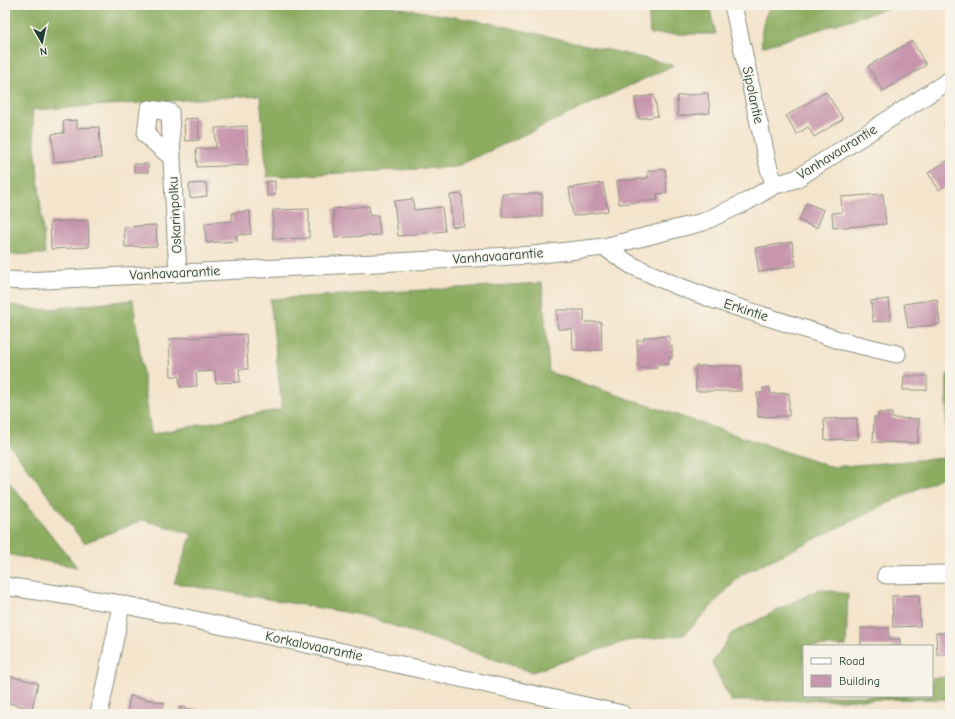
<svg xmlns="http://www.w3.org/2000/svg" width="955" height="719" font-family="'Comic Neue',sans-serif">
  <rect width="100%" height="100%" fill="#f7f3e8"/>
  <filter id="ink" filterUnits="userSpaceOnUse"><feTurbulence type="fractalNoise" baseFrequency=".025" numOctaves="2"/><feDisplacementMap in="SourceGraphic" scale="8" xChannelSelector="R" yChannelSelector="G"/><feConvolveMatrix kernelMatrix="1 2 1 2 8 2 1 2 1" color-interpolation-filters="sRGB"/></filter>
  <filter id="wash" filterUnits="userSpaceOnUse"><feTurbulence type="fractalNoise" baseFrequency=".012" numOctaves="4" result="noise"/><feDisplacementMap in="SourceGraphic" scale="16" xChannelSelector="R" yChannelSelector="G"/><feGaussianBlur stdDeviation="0.9" result="paint"/><feColorMatrix in="noise" values="0 0 0 0 0 0 0 0 0 0 0 0 0 0 0 0 0 1.4 0 .05"/><feComposite in="paint" operator="in"/></filter>
  <g filter="url(#wash)">
    <rect width="100%" height="100%" fill="#f4e4cc"/>
    <g fill="#8cac60" stroke="#56744a">
      <polygon points="5,5 383,5 490,23 674,65 455,167 267,177 260,95 32,110 45,254 5,255"/>
      <polygon points="648,5 709,5 716,34 650,34"/>
      <path d="M 772,5 L 898,5 L 762,47 C 761,33 762,16 772,5 Z"/>
      <polygon points="542,283 549,372 831,467 945,458 947,375 950,374 950,473 741,575 684,635 626,641 532,672 361,615 174,583 192,534 143,520 84,543 5,439 5,304 39,310 133,300 151,434 282,409 270,299"/>
      <polygon points="5,477 77,567 5,554"/>
      <polygon points="820,589 848,594 846,646 804,646 804,696 932,696 932,678 950,677 950,699 731,701 712,663 732,633"/>
    </g>
    <g id="blocks">
      <g fill="#c796ad">
        <polygon points="912,41 926,65 883,91 868,66"/>
        <polygon points="826,92 843,119 814,137 808,127 797,134 786,116"/>
        <polygon points="708,93 710,113 678,116 677,96"/>
        <polygon points="654,95 658,116 639,119 635,98"/>
        <polygon points="198,118 199,140 185,141 184,119"/>
        <polygon points="950,119 950,131 944,123"/>
        <polygon points="77,120 77,128 99,127 101,158 54,162 52,134 64,133 63,121"/>
        <polygon points="247,126 248,165 197,167 196,149 216,148 215,128"/>
        <polygon points="950,159 950,183 939,190 928,173"/>
        <rect x="134" y="164" width="14" height="8"/>
        <polygon points="665,169 667,193 657,194 658,200 619,204 617,181 648,178 648,171"/>
        <polygon points="266,181 275,181 275,195 267,196"/>
        <polygon points="206,183 207,196 190,198 189,184"/>
        <polygon points="603,183 608,211 573,216 569,188"/>
        <polygon points="462,194 464,226 452,227 450,195"/>
        <rect x="502" y="194" width="40" height="23"/>
        <polygon points="883,194 886,224 833,228 832,213 842,212 841,197"/>
        <polygon points="413,199 414,210 442,207 445,231 398,236 394,201"/>
        <polygon points="806,203 824,210 817,228 799,221"/>
        <polygon points="369,206 370,216 378,215 380,235 335,238 333,209"/>
        <polygon points="309,209 309,238 273,239 273,210"/>
        <polygon points="250,211 251,234 236,235 237,241 206,243 205,223 232,221 232,213"/>
        <polygon points="88,220 89,247 51,249 50,222"/>
        <polygon points="156,225 157,246 125,247 124,227"/>
        <polygon points="792,242 796,266 759,272 755,248"/>
        <polygon points="889,299 891,320 873,322 871,301"/>
        <polygon points="937,299 940,324 908,328 904,304"/>
        <polygon points="557,310 584,310 584,322 601,322 602,350 573,350 572,329 558,329"/>
        <polygon points="246,334 248,369 239,369 240,382 216,383 215,371 196,372 197,386 180,387 179,376 171,376 169,339"/>
        <polygon points="669,336 670,346 672,346 672,358 669,358 669,364 657,364 657,368 638,368 637,340 644,340 644,337"/>
        <polygon points="695,366 741,366 741,391 696,391"/>
        <polygon points="904,376 927,376 927,390 903,390"/>
        <polygon points="770,387 771,394 789,393 789,416 758,417 757,393 763,393 763,388"/>
        <polygon points="878,413 892,413 892,418 919,419 918,443 873,442 874,417 878,417"/>
        <polygon points="857,418 858,439 825,440 824,419"/>
        <polygon points="919,595 920,626 893,627 892,596"/>
        <polygon points="861,628 889,628 889,639 900,639 900,646 861,646"/>
        <polygon points="936,633 950,633 950,655 937,655"/>
        <polygon points="5,675 38,683 32,709 5,702"/>
        <polygon points="130,696 165,703 161,714 127,714"/>
        <polygon points="180,707 211,713 211,714 179,714"/>
      </g>
    </g>
  </g>
  <g filter="url(#ink)">
    <use href="#blocks" fill-opacity="0" stroke="#8a9080" stroke-width="1"/>
    <g fill="none" stroke-linecap="round" stroke-linejoin="round">
      <g stroke="#8a9080" stroke-width="19">
        <g id="minor">
          <polyline points="733,5 769,169 775,185"/>
          <path d="M 172,158 L 146,135 L 149,109 L 170,112 C 172,166 175,219 178,273"/>
          <polyline points="604,247 631,265 675,285 718,301 842,341 897,354"/>
          <polyline points="5,280 25,281 532,255 604,247 703,222 748,201 775,185 796,179 950,80"/>
          <polyline points="886,575 950,574"/>
          <polyline points="5,586 121,604 293,641 622,714"/>
          <polyline points="99,714 116,633 121,604"/>
        </g>
      </g>
      <use href="#minor" stroke="#fff" stroke-width="17"/>
    </g>
  </g>
  <g text-anchor="middle" dominant-baseline="central" stroke-width="3" stroke-linejoin="round" paint-order="stroke">
    <g font-size="14" fill="#1f3d34" stroke="#f7f3e8">
      <text transform="translate(753 95) rotate(78)">Sipolantie</text>
      <text transform="translate(837 152) rotate(-32)">Vanhavaarantie</text>
      <text transform="translate(175 215) rotate(-93)">Oskarinpolku</text>
      <text transform="translate(498 256) rotate(-4)">Vanhavaarantie</text>
      <text transform="translate(175 273) rotate(-3)">Vanhavaarantie</text>
      <text transform="translate(746 310) rotate(18)">Erkintie</text>
      <text transform="translate(314 646) rotate(12)">Korkalovaarantie</text>
    </g>
  </g>
  <rect width="955" height="719" fill="none" stroke="#f7f3e8" stroke-width="20"/>
  <rect x="803" y="645" width="130" height="52" fill="#f7f3e8" stroke="#a1aaa0"/>
  <rect x="811" y="658" width="20" height="6" fill="#ffffff" stroke="#a1aaa0"/>
  <text x="839" y="665" font-size="12" fill="#1f3d34">Road</text>
  <rect x="811" y="675" width="20" height="12" fill="#c796ad" stroke="#a1aaa0"/>
  <text x="839" y="685" font-size="12" fill="#1f3d34">Building</text>
  <g transform="translate(42 42) rotate(171)" stroke="#f7f3e8" stroke-width="3" paint-order="stroke">
  <path d="M0-3L7 15L0 10L-7 15Z" fill="#1f3d34"/>
  <text y="-6" font-size="11" font-weight="bold" text-anchor="middle" fill="#1f3d34">N</text>
  </g>
</svg>
